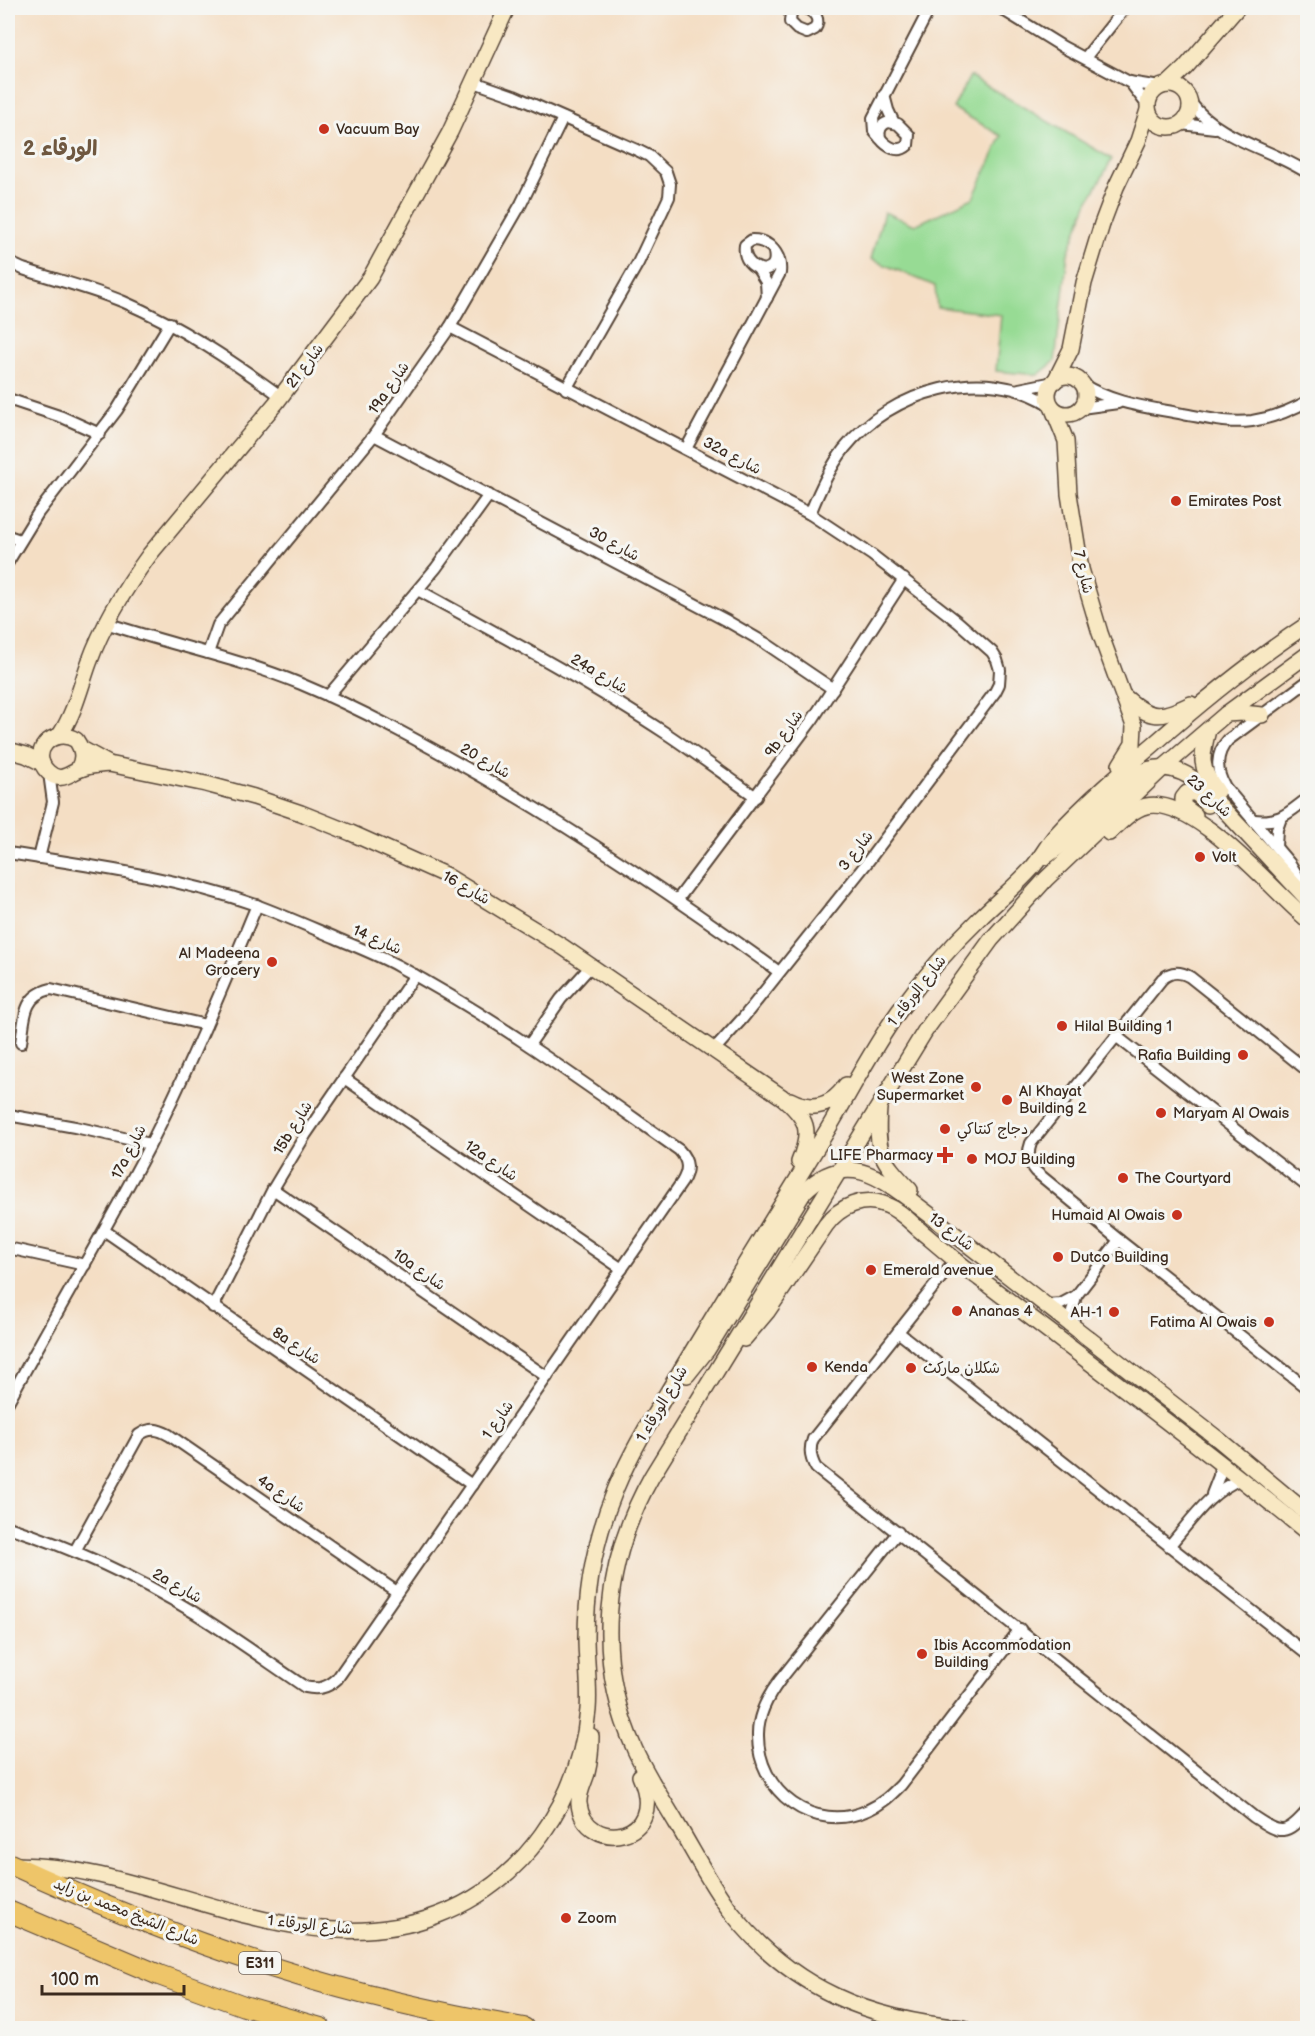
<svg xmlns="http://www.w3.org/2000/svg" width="1315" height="2036" font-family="'Balsamiq Sans','Playpen Sans Arabic',sans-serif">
  <rect width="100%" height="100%" fill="#f6f6f2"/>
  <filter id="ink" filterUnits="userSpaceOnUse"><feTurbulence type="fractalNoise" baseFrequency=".0167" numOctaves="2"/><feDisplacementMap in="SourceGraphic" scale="12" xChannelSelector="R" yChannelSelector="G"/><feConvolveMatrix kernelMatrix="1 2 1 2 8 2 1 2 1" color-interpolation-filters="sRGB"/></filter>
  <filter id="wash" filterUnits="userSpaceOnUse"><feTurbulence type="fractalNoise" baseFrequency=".008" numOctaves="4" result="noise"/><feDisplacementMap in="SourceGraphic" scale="24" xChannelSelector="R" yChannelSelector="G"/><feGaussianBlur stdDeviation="1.35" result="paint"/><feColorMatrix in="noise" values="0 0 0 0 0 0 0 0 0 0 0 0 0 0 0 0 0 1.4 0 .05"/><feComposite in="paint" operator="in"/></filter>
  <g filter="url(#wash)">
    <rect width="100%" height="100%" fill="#f4dec4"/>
    <polygon fill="#97db94" stroke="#698259" stroke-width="1.5" points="970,76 1112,159 1087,204 1068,253 1055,361 1038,375 996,371 1001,315 937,307 935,286 871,259 884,212 915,225 973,198 1002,136 953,108"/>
  </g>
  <g filter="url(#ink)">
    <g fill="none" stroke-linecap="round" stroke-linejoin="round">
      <g stroke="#574537" stroke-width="14">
        <g id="street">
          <path d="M 795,8 L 791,12 L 790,22 L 797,29 L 807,33 L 815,29 C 821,19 815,13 806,8"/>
          <polyline points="1000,8 1063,47 1129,82 1160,87"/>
          <polyline points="1085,58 1125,8"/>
          <polyline points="474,82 514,96 639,151 649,156 666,172 670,184 669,197 638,263 566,389"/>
          <polyline points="1130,82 1148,106"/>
          <polyline points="884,95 888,110 894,123"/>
          <path d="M 1190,102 C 1220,141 1268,147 1308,173"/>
          <path d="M 889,122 L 898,124 L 909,135 L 908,145 C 898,154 887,147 880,138 C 878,130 881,124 889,122 Z"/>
          <polyline points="1181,124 1215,128"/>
          <polyline points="880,138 874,131 873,118 930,8"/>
          <path d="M 8,262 L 23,269 C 56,280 91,288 124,302 C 180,326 232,361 282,397"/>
          <polyline points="758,269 766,282 767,298"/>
          <polyline points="450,327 810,514 872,555 958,622 992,652 997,660 1000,670 999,684 995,692 866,864 743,1018 714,1050"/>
          <path d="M 1082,384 C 1113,404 1148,407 1183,414 C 1206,418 1228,424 1252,421 C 1272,418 1290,411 1308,401"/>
          <polyline points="1019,389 1054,382"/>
          <polyline points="8,399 62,417 100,434"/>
          <polyline points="1081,408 1118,403"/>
          <polyline points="374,435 727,621 765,643 833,689"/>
          <path d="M 686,449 L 780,273 C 782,255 770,240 752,240 L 745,245 C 743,259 751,267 763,270 C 774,268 776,262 774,252"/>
          <path d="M 810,514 C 819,491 829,469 844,449 C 891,390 985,363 1050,405"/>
          <polyline points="8,536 20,540"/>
          <polyline points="8,562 38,513 117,410 170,323"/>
          <path d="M 418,590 C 502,636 587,681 667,734 C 697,754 726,776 756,797"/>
          <path d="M 106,623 C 171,645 238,658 301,684 C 363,710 421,742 479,775 C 584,835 681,901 779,972"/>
          <polyline points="208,653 218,625 374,435 450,327 521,204 563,118"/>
          <polyline points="328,696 436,568 489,495"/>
          <path d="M 1254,820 C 1280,823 1288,813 1308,798"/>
          <polyline points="1276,847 1277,829 1281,818"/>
          <path d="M 8,853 C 92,866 175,877 256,905 C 283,915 310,927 336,938 C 357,947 378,955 398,966 C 497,1019 588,1086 679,1150 C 689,1161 689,1170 682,1182 L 337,1679 C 327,1688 318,1690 305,1687 C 268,1662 232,1636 195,1613 C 136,1577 73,1548 8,1527"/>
          <polyline points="39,858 53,802 49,773"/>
          <path d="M 1299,890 L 1297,875 L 1291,865 L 1225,787 C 1216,771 1215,754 1228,740 L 1308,681"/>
          <polyline points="678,899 813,719 904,579"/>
          <polyline points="1116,1036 1308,1187"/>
          <path d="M 21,1043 C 25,1019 22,996 51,989 L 206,1025"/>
          <polyline points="529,1045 561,999 591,966"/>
          <path d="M 1308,1071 L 1190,977 C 1180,971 1171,971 1162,979 L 1031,1143 C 1027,1154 1028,1163 1035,1171 L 1119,1240 L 1308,1389"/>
          <polyline points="344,1078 622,1269"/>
          <polyline points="8,1115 75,1127 150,1144"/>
          <polyline points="273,1189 547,1377"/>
          <polyline points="105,1231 472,1485"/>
          <polyline points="8,1248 85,1265"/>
          <path d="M 955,1260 L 813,1439 C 809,1449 810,1458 816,1468 L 1254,1817 C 1281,1835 1286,1836 1308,1810"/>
          <polyline points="1045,1305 1061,1304 1076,1296 1119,1240"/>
          <polyline points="213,1307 273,1189 306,1134 415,975"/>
          <polyline points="1075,1328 1072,1312 1076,1296"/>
          <polyline points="898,1332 1308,1655"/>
          <path d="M 8,1402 C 54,1316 104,1233 149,1147 C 189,1069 223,986 257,905"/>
          <polyline points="1212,1494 1219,1476 1220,1462"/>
          <path d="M 898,1532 L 780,1680 C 768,1696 758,1714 758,1734 C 757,1792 814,1835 868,1810 C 882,1804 891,1795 901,1785 L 1020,1629"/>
          <path d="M 1169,1546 C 1191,1521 1210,1491 1241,1479"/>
          <path d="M 75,1551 L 139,1435 C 150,1427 158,1429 169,1435 L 397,1592"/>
        </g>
      </g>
      <g stroke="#574537" stroke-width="18">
        <g id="secondary">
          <circle cx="1169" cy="106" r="21"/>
          <polyline points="1167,85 1185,68 1237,8"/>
          <circle cx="1067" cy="395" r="19"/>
          <polyline points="1055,381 1071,349 1084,283 1102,224 1116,187 1138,141 1148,110"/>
          <polyline points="1053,409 1066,441 1069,494 1081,569 1100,633 1134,726 1133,744 1120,765"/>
          <path d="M 1125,697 C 1151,720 1161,719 1191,704"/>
          <polyline points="1226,714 1242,713 1262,715"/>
          <path d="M 1208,730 C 1201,757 1199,768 1217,791"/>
          <path d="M 60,735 C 75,712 80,688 89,663 C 103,624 125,588 150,554 L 276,403 L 370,278 L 450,132 L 507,8"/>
          <path d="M 82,749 L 109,764 L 206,784 L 254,797 L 301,813 L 351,833 L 445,875 L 563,947 L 782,1097 C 808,1119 812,1130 799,1162"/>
          <polyline points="8,750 26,755 42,763"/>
          <path d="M 78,769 C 84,759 83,750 76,740 C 52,726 28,753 48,772 C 61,784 69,773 81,769 C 90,765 100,765 109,764"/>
          <polyline points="1195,815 1183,806 1183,798 1187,793 1196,793 1208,805"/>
          <path d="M 1109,833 C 1120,823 1131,810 1146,806 C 1195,795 1272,891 1308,920"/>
          <path d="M 1045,857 L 1063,844 L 1137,774 C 1161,762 1183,769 1202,786 L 1308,900"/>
          <path d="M 790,1100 C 813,1112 832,1106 846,1085"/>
          <path d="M 879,1108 C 876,1152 880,1159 910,1190"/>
          <path d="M 744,1339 L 767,1312 L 826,1225 C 840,1206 863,1196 886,1205 C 900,1210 911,1223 922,1232 C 941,1248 959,1264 979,1278 C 1089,1362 1200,1445 1308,1533"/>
          <path d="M 687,1375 L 707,1350 L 804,1192 C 849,1146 886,1182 926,1212 L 1218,1439 L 1308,1514"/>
          <path d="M 591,1736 C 591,1748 590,1761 587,1773 C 584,1783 578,1793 579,1804 C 585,1854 670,1843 640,1776"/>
          <path d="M 16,1865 C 157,1865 297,1969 438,1915 C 523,1883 580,1800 588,1710 C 590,1686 586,1662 586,1638 C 586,1587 596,1536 616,1488 C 632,1450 654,1415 675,1380 C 698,1342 721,1304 744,1266 C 771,1222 798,1178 825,1134 C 850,1093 871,1050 899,1011 C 923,978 951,946 980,918 C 997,901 1016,886 1032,868 C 1041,858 1047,845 1056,835 C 1086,802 1120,773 1154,744 C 1203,701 1253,660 1308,624"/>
          <path d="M 964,2028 C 870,2020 792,1989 732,1913 C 711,1886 695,1854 677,1824 C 663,1800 647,1776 635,1750 C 593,1659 604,1561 652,1476 L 925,1031 L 991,940 L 1046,879 L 1164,767 L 1226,714 L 1308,654"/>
        </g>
      </g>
      <g stroke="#574537" stroke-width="22">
        <g id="highway">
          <path d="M 8,1863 C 97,1904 190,1942 284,1971 C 363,1996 443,2014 524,2028"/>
          <polyline points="8,1911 159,1975 244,2006 321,2028"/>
        </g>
      </g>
      <use href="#street" stroke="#fff" stroke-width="10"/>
      <use href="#secondary" stroke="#f8e8c3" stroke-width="15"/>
      <use href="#highway" stroke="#eec569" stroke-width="20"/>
    </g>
  </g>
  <g fill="#c8321e" stroke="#f6f6f2" stroke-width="2">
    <circle cx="324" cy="129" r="6"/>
    <circle cx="1176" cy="501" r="6"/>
    <circle cx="1200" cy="857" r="6"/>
    <circle cx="272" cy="962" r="6"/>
    <circle cx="1062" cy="1026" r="6"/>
    <circle cx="1243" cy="1055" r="6"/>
    <circle cx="976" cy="1087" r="6"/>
    <circle cx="1007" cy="1100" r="6"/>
    <circle cx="1161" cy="1113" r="6"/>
    <circle cx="945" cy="1129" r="6"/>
    <path d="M942 1146h6v6h6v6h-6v6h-6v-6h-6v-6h6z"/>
    <circle cx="972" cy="1159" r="6"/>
    <circle cx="1123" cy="1178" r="6"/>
    <circle cx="1177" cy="1215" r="6"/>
    <circle cx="1058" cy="1257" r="6"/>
    <circle cx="871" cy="1270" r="6"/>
    <circle cx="957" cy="1311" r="6"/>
    <circle cx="1114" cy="1312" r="6"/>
    <circle cx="1269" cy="1322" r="6"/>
    <circle cx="812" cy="1367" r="6"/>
    <circle cx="911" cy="1368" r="6"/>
    <circle cx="922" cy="1654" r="6"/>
    <circle cx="566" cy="1918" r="6"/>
  </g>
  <g text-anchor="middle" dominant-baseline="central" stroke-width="6" stroke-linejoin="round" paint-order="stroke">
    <rect fill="#f6f6f2" stroke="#73675e" stroke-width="1.5" x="239" y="1952" width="42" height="22" rx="4.5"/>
    <g font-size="14" font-weight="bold" fill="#3b2a1e">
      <text x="260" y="1963">E311</text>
    </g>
    <g font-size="15" fill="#3b2a1e" stroke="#f6f6f2" text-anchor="start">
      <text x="336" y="129">Vacuum Bay</text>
      <text x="1188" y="501">Emirates Post</text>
      <text x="1212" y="857">Volt</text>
      <text x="260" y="953" text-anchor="end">Al Madeena<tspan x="260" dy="17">Grocery</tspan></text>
      <text x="1074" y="1026">Hilal Building 1</text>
      <text x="1231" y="1055" text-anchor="end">Rafia Building</text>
      <text x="964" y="1078" text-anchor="end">West Zone<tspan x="964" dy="17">Supermarket</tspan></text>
      <text x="1019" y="1091">Al Khayat<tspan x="1019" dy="17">Building 2</tspan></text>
      <text x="1173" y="1113">Maryam Al Owais</text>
      <text x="957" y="1129">دجاج كنتاكي</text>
      <text x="933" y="1155" text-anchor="end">LIFE Pharmacy</text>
      <text x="984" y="1159">MOJ Building</text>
      <text x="1135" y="1178">The Courtyard</text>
      <text x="1165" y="1215" text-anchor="end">Humaid Al Owais</text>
      <text x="1070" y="1257">Dutco Building</text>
      <text x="883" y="1270">Emerald avenue</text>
      <text x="969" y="1311">Ananas 4</text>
      <text x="1102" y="1312" text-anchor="end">AH-1</text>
      <text x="1257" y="1322" text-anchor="end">Fatima Al Owais</text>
      <text x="824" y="1367">Kenda</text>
      <text x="923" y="1368">شكلان ماركت</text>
      <text x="934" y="1645">Ibis Accommodation<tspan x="934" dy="17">Building</tspan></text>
      <text x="578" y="1918">Zoom</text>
    </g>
    <g font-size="15" fill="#3b2a1e" stroke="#f6f6f2">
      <text transform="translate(305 366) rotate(-53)">شارع 21</text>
      <text transform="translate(389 388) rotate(-55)">19a شارع</text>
      <text transform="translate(732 456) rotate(28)">32a شارع</text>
      <text transform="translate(614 544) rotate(29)">شارع 30</text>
      <text transform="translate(1083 572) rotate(77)">شارع 7</text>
      <text transform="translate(599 674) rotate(31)">24a شارع</text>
      <text transform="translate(784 734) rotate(-54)">9b شارع</text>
      <text transform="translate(485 761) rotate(30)">شارع 20</text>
      <text transform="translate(1209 796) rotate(43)">شارع 23</text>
      <text transform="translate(856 851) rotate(-52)">شارع 3</text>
      <text transform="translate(466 888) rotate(30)">شارع 16</text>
      <text transform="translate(377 940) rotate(24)">شارع 14</text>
      <text transform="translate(917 991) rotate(-52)">شارع الورقاء 1</text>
      <text transform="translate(293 1128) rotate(-58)">15b شارع</text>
      <text transform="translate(129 1152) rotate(-63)">17a شارع</text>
      <text transform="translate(491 1161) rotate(34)">12a شارع</text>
      <text transform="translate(951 1232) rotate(38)">شارع 13</text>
      <text transform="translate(419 1270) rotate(35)">10a شارع</text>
      <text transform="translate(296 1346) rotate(34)">8a شارع</text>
      <text transform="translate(662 1404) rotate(-59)">شارع الورقاء 1</text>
      <text transform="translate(498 1420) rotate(-55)">شارع 1</text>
      <text transform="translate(281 1494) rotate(35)">4a شارع</text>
      <text transform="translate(177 1586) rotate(30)">2a شارع</text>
      <text transform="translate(126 1912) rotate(22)">شارع الشيخ محمد بن زايد</text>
      <text transform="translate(310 1925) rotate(6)">شارع الورقاء 1</text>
    </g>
    <g font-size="21" font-weight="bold" fill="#6f5840" stroke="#f6f6f2">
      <text x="60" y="148">الورقاء 2</text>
    </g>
  </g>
  <rect width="1315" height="2036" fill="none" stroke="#f6f6f2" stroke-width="30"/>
  <path d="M42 1985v9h142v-9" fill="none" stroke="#3b2a1e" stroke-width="3"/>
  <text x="51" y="1985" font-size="18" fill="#3b2a1e" stroke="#f6f6f2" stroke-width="4.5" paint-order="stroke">100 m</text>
</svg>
